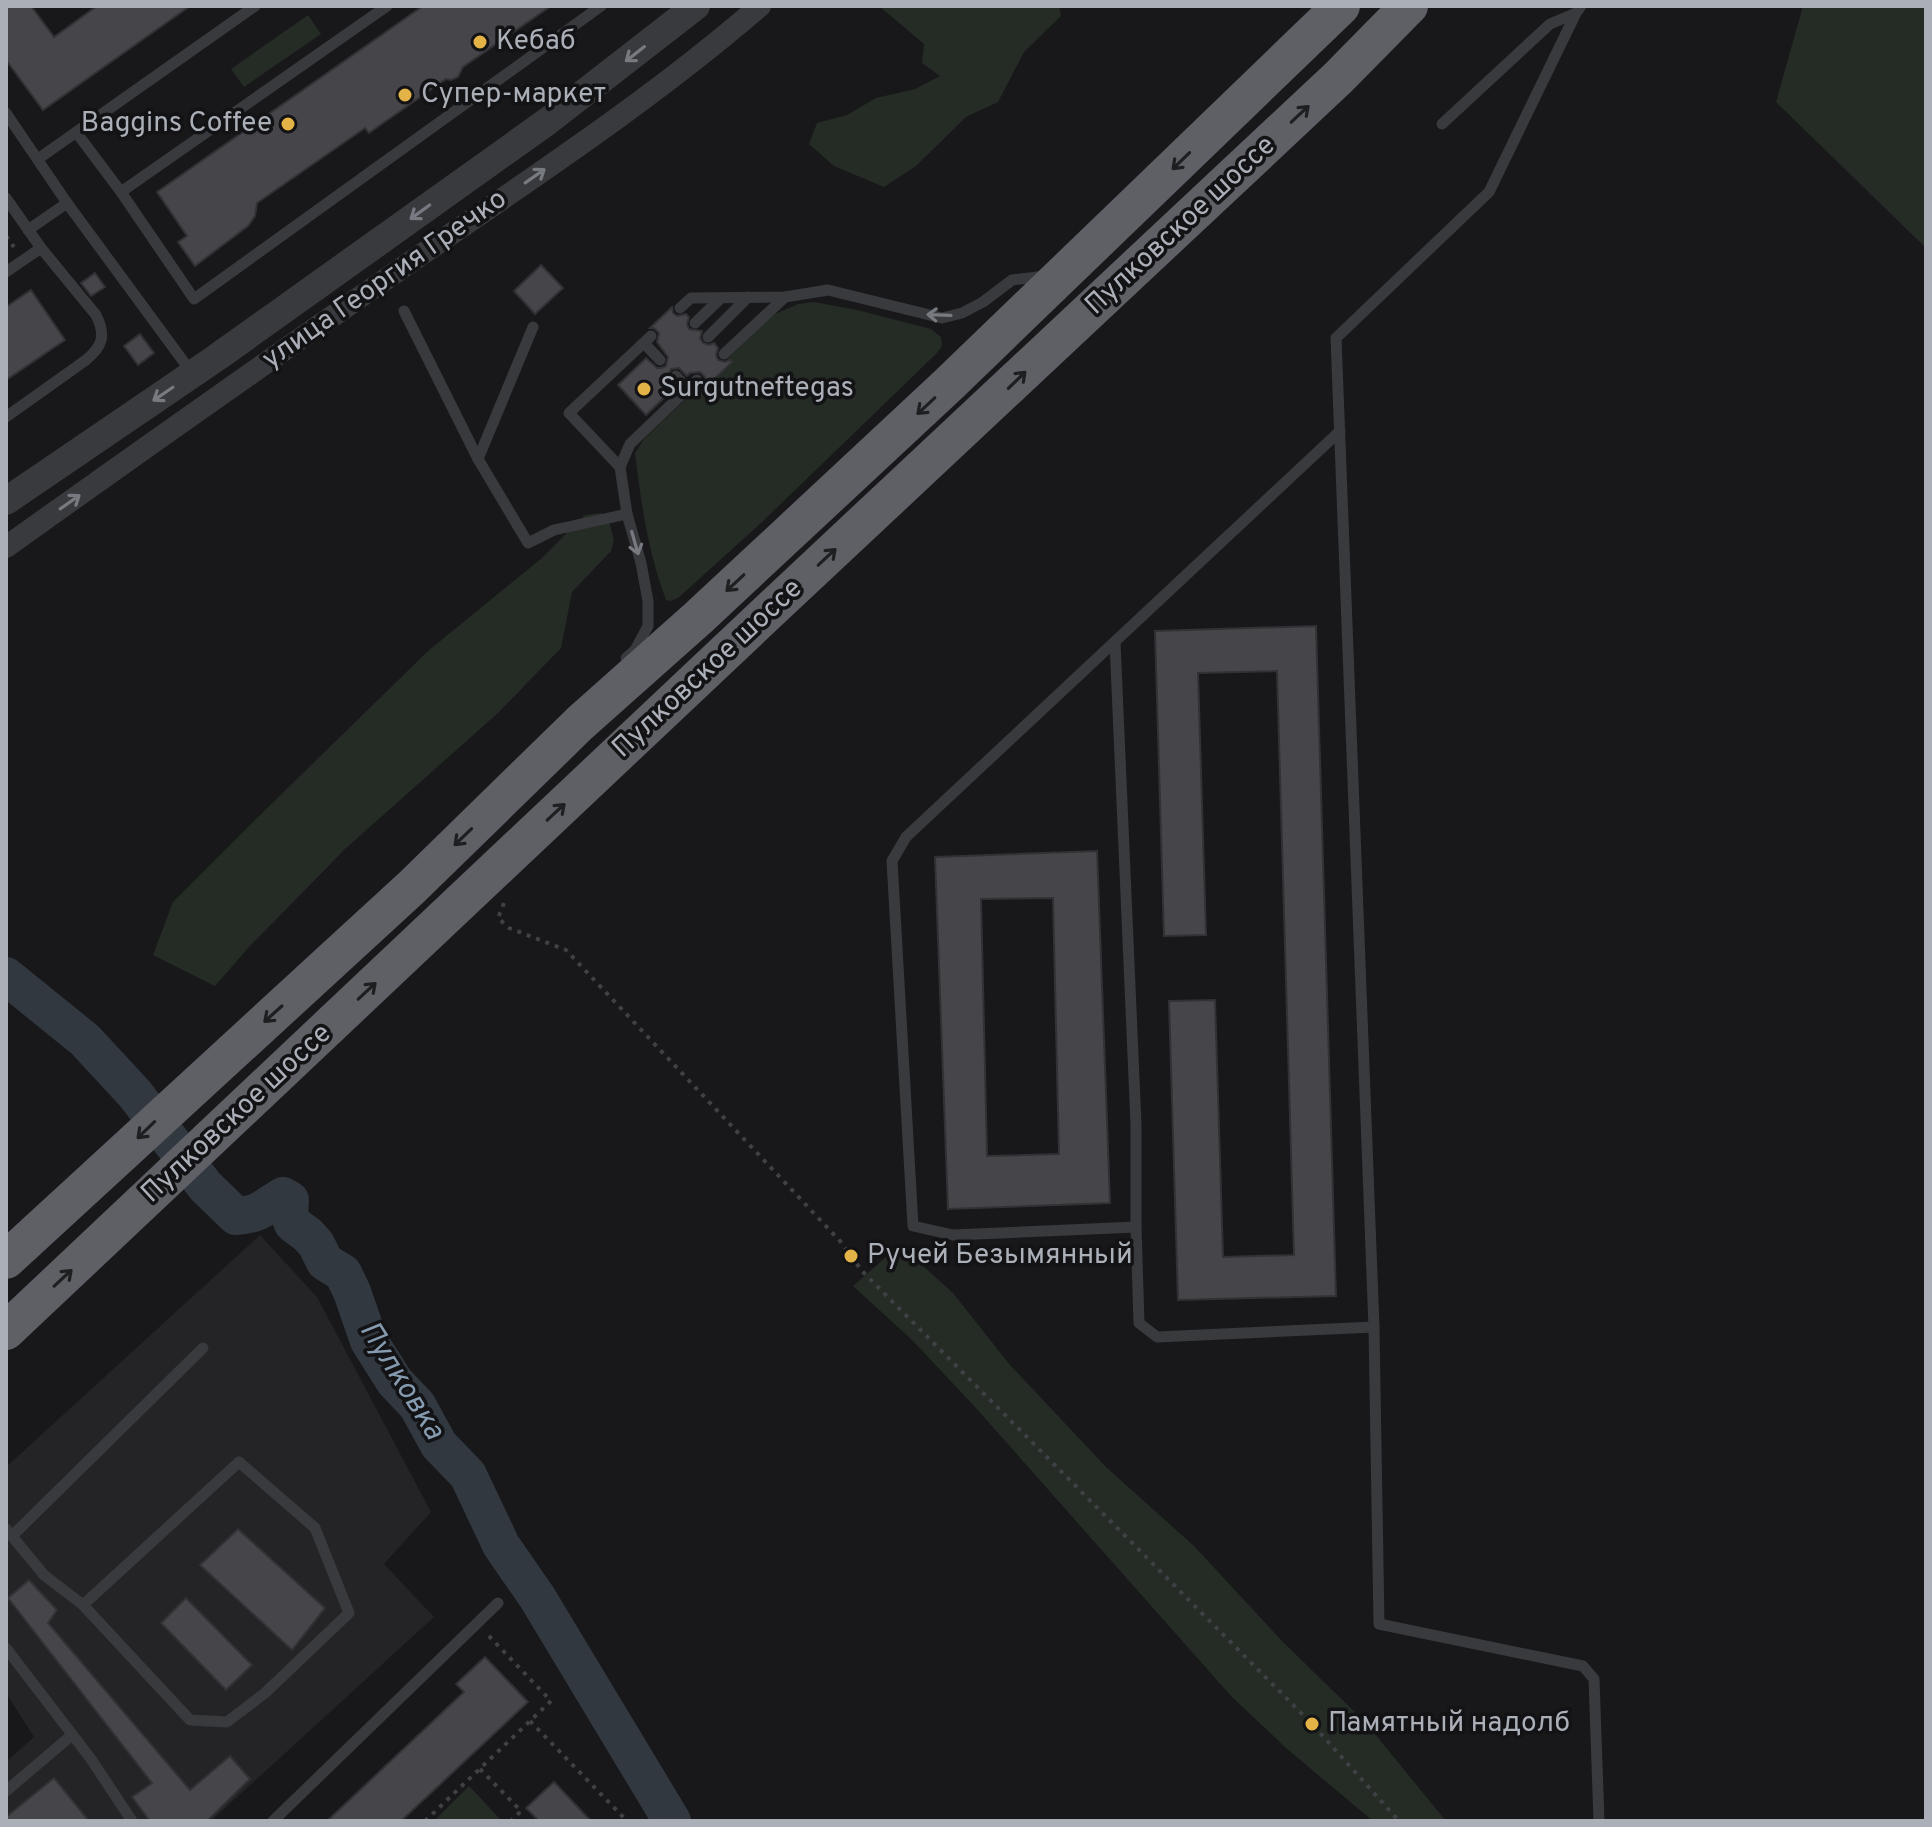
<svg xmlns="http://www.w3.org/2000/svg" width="1932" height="1827" font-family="Overpass,sans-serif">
  <rect width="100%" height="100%" fill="#18181a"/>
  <polygon fill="#242427" points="260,1235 317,1297 431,1512 384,1564 434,1617 211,1821 6,1821 6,1762 34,1737 6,1693 6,1467"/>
  <g fill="#242c25">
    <polygon points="879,6 1059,6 1061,16 1024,52 998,102 966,117 916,166 884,187 834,166 809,144 817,123 847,115 876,98 915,89 940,76 922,63 924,44"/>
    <polygon points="1803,6 1926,6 1926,248 1776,102"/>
    <polygon points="308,15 321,34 244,87 231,69"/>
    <path d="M 814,302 L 857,310 L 931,329 L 941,337 L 942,346 L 937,353 L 760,524 L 678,598 L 670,601 L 666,600 C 648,552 641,503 635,453 L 644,439 L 773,315 L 798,304 Z"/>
    <polygon points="601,513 609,520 614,541 611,551 572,592 561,648 498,713 345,849 249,947 215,986 153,955 173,902 257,818 428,651 542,558 585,515"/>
    <polygon points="900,1245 953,1293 1010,1365 1107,1468 1194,1546 1283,1642 1366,1723 1446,1821 1373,1821 1286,1748 1231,1696 975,1407 913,1341 853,1286"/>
    <polygon points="469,1786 501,1820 438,1821 436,1819"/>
  </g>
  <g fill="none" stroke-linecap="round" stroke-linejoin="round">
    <path stroke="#31383f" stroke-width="38" d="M 6,976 L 85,1040 L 135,1094 L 205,1186 L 236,1216 C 261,1214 263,1208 283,1196 L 290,1200 L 289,1213 L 293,1224 L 308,1235 L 316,1244 L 325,1262 L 343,1273 L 352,1292 L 369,1341 L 395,1382 L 417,1405 L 439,1445 L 468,1475 L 501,1545 L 537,1597 L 672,1821"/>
  </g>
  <g fill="#45454a" stroke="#323236" stroke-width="2" fill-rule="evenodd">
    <polygon points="6,6 31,6 54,37 97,6 190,6 43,110 6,60"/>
    <polygon points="423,6 551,6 463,67 458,77 451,80 446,79 369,133 365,128 257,203 255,216 248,226 195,266 178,242 187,236 157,192"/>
    <polygon points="541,265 563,288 535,314 514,291"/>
    <polygon points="95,273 105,287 91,296 81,283"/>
    <polygon points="31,290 65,340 6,380 6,307"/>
    <polygon points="672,307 673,313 677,316 686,314 689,317 687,324 689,329 702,331 700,338 703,343 709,345 714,343 718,348 716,355 718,360 725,362 730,360 732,362 705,388 703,386 705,377 700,372 690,373 687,376 679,368 671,369 668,377 675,387 646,415 618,385 646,358 657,368 661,368 666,366 668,357 657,342 659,333 654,328 650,328"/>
    <polygon points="140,334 154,353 138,365 124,346"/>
    <polygon points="1316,626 1336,1296 1178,1300 1169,1001 1215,1000 1223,1257 1294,1255 1277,671 1198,673 1206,935 1164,936 1155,631"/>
    <path d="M 1097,851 L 1110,1203 L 948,1209 L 935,857 ZM 1053,898 L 1059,1154 L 987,1156 L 981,899 Z"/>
    <polygon points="238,1529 325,1608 292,1650 200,1565"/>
    <polygon points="29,1580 57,1610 48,1623 190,1790 230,1756 250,1779 207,1821 150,1821 132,1797 152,1783 8,1598"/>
    <polygon points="186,1598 252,1665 226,1690 161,1623"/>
    <polygon points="485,1657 528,1702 401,1821 327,1821 464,1692 456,1684"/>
    <polygon points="54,1778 89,1821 6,1821 6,1817"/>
    <polygon points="554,1782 591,1821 539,1821 526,1808"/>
  </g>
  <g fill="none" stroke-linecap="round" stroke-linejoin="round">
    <g stroke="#3f4145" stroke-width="4" stroke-dasharray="4 6" stroke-linecap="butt">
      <polyline points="6,236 14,247"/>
      <polyline points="504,903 498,918 509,928 566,950 840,1241 862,1271 1312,1724 1399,1821"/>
      <polyline points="530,1721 627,1821"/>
      <polyline points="480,1769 521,1811 511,1821"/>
      <polyline points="425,1821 551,1701 488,1635"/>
    </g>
    <g stroke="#393a3e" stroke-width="11">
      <polyline points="1581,6 1576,13 1489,192 1336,338 1374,1327 1379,1624 1583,1666 1594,1679 1599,1821"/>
      <polyline points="6,113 67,203 192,373"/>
      <polyline points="1442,124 1550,24 1576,13"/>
      <polyline points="76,132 121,192 194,299 601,6"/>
      <polyline points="38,159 255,6"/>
      <polyline points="121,192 387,6"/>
      <path d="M 6,198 L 41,248 L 96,315 C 106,335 103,346 86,360 L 6,417"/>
      <polyline points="28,230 67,203"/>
      <polyline points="6,272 41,248"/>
      <polyline points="680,308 691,298 785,297 828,290 942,318 962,313 983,302 1012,280 1046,276"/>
      <polyline points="404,311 478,459 528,543 554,530 627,514"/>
      <polyline points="695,323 721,298"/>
      <polyline points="708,337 748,297"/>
      <polyline points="644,343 660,360"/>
      <polyline points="724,354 785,297"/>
      <polyline points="676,376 688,389"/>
      <polyline points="478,459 533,327"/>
      <polyline points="620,467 569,413 651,336"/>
      <polyline points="1115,642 1136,1124 1136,1227 1139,1323 1157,1337 1374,1327"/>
      <polyline points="626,658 635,650 648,626 648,601 641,563 627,514 620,467 630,444 697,380"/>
      <polyline points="1136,1227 953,1235 913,1226 892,861 906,837 1340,431"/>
      <polyline points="6,1529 44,1575 83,1605 190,1720 227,1722 265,1693 349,1613 315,1528 239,1462 83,1605"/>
      <polyline points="12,1536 203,1348"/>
      <polyline points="6,1648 91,1759 132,1821"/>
      <polyline points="6,1791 72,1735"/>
      <polyline points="273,1821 498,1603"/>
    </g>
    <path stroke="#393a3e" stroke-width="22" d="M 6,547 C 146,447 286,348 428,250 C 541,172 656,96 760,6"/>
    <polyline stroke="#393a3e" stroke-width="28" points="6,501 216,358 548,121 696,6"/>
    <g stroke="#5e6066" stroke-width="38">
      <polyline points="6,1260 412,887 580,723 698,618 948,385 1341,6"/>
      <polyline points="6,1331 767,613 1338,78 1409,6"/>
    </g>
  </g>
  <defs><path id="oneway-shaft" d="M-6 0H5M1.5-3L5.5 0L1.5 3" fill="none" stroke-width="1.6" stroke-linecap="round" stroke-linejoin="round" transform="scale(2)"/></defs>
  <g stroke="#787a81">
    <use href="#oneway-shaft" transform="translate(635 54) rotate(142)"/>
    <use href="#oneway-shaft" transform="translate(535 176) rotate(-35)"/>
    <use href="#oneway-shaft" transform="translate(420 212) rotate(144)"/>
    <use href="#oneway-shaft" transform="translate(939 315) rotate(-178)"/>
    <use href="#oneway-shaft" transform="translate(163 394) rotate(146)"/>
    <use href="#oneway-shaft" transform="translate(70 502) rotate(-35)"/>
    <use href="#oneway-shaft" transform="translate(635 543) rotate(74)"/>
  </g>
  <g stroke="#1e1f21">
    <use href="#oneway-shaft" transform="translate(1300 114) rotate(-43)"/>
    <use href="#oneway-shaft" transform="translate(1181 161) rotate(136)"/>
    <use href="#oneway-shaft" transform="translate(1017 380) rotate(-44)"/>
    <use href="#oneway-shaft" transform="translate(926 406) rotate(137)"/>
    <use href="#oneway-shaft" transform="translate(827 557) rotate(-43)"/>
    <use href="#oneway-shaft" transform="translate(735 583) rotate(137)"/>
    <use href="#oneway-shaft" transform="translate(556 812) rotate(-43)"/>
    <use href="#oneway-shaft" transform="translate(463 837) rotate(136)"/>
    <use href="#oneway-shaft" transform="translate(367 991) rotate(-43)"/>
    <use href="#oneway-shaft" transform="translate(273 1014) rotate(138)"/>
    <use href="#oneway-shaft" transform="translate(146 1130) rotate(136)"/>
    <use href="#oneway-shaft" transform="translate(63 1278) rotate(-43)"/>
  </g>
  <g fill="#e3b347" stroke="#131315" stroke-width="3">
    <circle cx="480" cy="42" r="8"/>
    <circle cx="405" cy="95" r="8"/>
    <circle cx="288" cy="124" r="8"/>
    <circle cx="644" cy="389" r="8"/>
    <circle cx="851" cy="1256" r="8"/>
    <circle cx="1312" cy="1724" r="8"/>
  </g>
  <g text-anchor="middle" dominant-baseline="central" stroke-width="7" stroke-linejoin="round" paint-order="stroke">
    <g font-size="28" fill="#abafb8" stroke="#131315" text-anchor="start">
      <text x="496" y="42">Кебаб</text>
      <text x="421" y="95">Супер-маркет</text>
      <text x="272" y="124" text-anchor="end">Baggins Coffee</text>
      <text x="660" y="389">Surgutneftegas</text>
      <text x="867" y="1256">Ручей Безымянный</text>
      <text x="1328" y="1724">Памятный надолб</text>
    </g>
    <g font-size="28" fill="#abafb8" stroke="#131315">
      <text transform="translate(1181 226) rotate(-43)">Пулковское шоссе</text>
      <text transform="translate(385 280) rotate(-35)">улица Георгия Гречко</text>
      <text transform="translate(708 669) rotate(-43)">Пулковское шоссе</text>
      <text transform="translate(237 1114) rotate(-43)">Пулковское шоссе</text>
    </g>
    <g font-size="30" font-style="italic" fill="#869bb0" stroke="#131315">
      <text transform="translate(401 1381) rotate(58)">Пулковка</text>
    </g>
  </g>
  <rect width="1932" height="1827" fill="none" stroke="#abafb8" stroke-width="16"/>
</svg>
